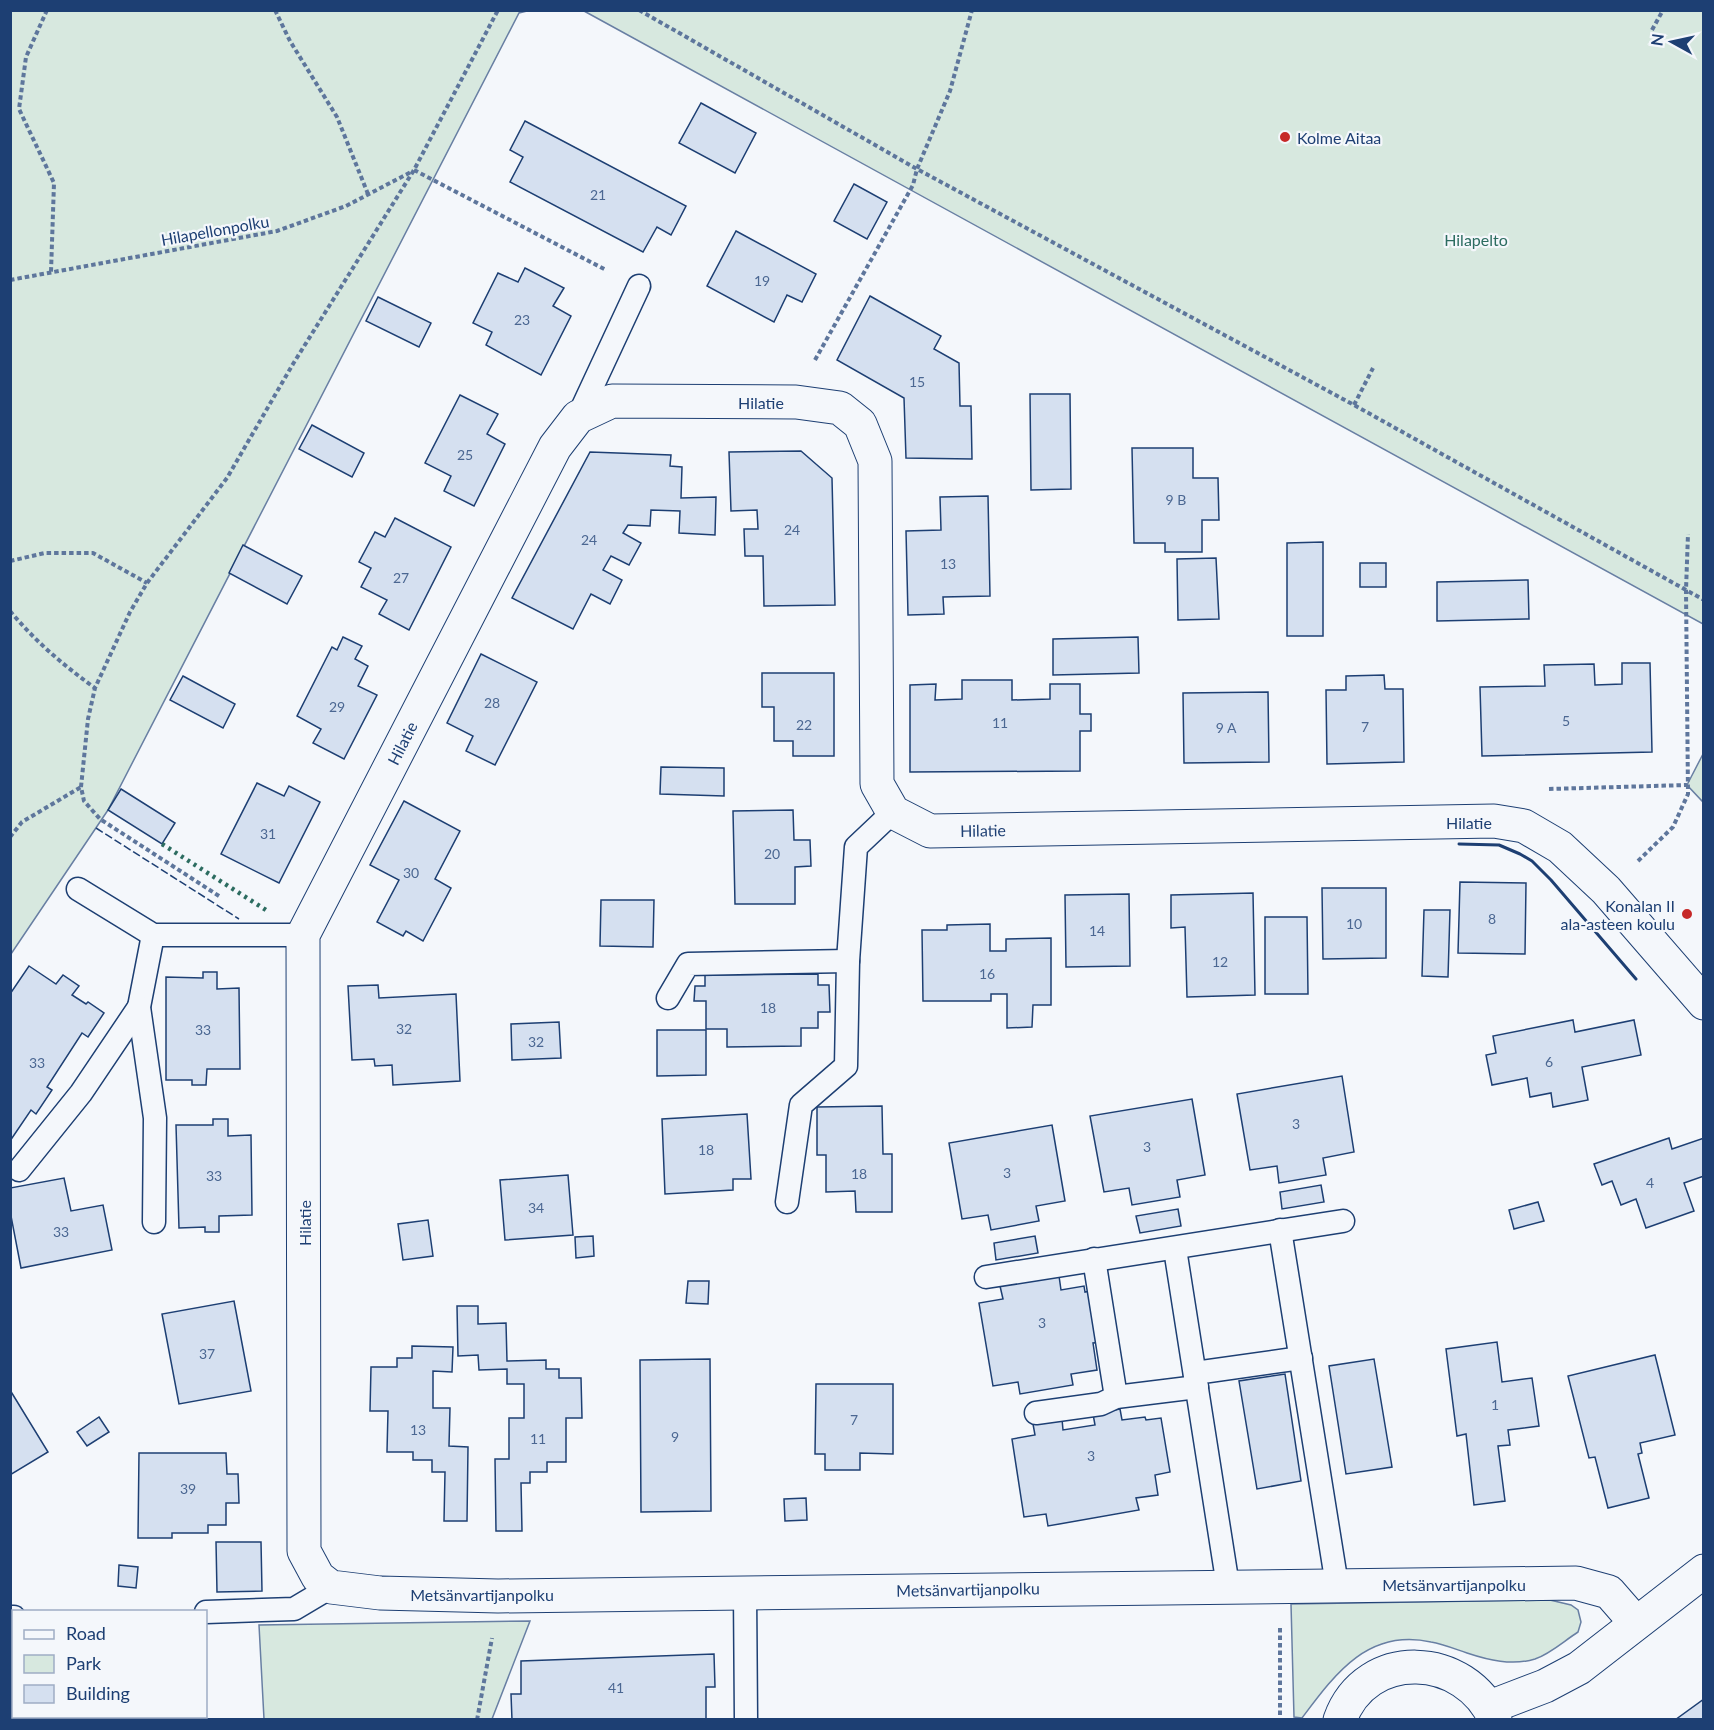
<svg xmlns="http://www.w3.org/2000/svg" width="1714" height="1730" font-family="Lato,sans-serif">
  <rect width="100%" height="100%" fill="#f4f7fb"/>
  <g fill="#d7e8df" stroke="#687fa3" stroke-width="1.5">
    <polygon points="10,11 527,11 519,13 108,810 11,954"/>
    <polygon points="584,11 1703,11 1703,624"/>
    <polygon points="1703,754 1703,802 1687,785"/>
    <path d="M 1550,1600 L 1571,1605 L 1578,1610 L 1581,1622 L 1578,1632 C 1564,1641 1550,1654 1535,1659 C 1512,1666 1488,1660 1467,1653 C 1455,1649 1443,1644 1431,1642 C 1368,1628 1335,1674 1302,1718 L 1294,1717 L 1291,1604 Z"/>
    <polygon points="530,1621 492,1719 264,1719 259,1625"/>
  </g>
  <g fill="#d5e0f0" stroke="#1d3f73" stroke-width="1.5">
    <polygon points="701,103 756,133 735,173 679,143"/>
    <polygon points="525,121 686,206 671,235 657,227 643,252 510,182 523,157 510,150"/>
    <polygon points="854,184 887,202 867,239 834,221"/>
    <polygon points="736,231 816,274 802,302 787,295 774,322 707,286"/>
    <polygon points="525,268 564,288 553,306 571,316 541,375 486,345 492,332 473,323 498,273 518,282"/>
    <polygon points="870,296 941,336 934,349 959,363 960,406 971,406 972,459 906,458 904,398 837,360"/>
    <polygon points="378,297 431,323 419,347 366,321"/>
    <polygon points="1030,394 1070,394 1071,489 1031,490"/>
    <polygon points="460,395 498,414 487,434 505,444 474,506 444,491 451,476 425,463"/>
    <polygon points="312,425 364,453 352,477 299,449"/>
    <polygon points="1132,448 1193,448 1193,478 1218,478 1219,520 1202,520 1202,552 1165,552 1165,543 1134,543"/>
    <polygon points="801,451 832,478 835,605 764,606 763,556 745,556 744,529 758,529 757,510 731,511 729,452"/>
    <polygon points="590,452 671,455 670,466 682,467 681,498 716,497 715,535 679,533 680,511 651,510 650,526 628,525 623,533 641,543 629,565 611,556 603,570 622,580 610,604 591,594 573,629 512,598"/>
    <polygon points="988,496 990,596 943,597 944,614 908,615 906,531 941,530 940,497"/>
    <polygon points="395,518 451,547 409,630 379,614 387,600 361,587 371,568 359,562 375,532 385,537"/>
    <polygon points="1323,542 1323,636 1287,636 1287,543"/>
    <polygon points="243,545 302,576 287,604 229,573"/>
    <polygon points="1216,558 1219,619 1178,620 1177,559"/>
    <rect x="1360" y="563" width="26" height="24"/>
    <polygon points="1528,580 1529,619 1437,621 1437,582"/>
    <polygon points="343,637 362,646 355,659 368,666 358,686 377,695 344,759 313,743 321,729 297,716 332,647 337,650"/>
    <polygon points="1138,637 1139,673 1053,675 1053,639"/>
    <polygon points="481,654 537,682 495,765 466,751 473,736 447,723"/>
    <polygon points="1622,663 1650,663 1652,752 1482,756 1480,687 1545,686 1544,665 1594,664 1595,685 1622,684"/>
    <polygon points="762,673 834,673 834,756 793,756 793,741 774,741 774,707 762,707"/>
    <polygon points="1384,675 1385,689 1403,689 1404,762 1327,764 1326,690 1346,690 1346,676"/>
    <polygon points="183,676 235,704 223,728 170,700"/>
    <polygon points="962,680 1012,680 1012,700 1050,699 1050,684 1080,684 1080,714 1091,714 1091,731 1080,731 1080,771 910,772 910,685 936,684 935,700 962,699"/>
    <polygon points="1268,692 1269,762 1184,763 1183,693"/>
    <polygon points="661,767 724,768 724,796 660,794"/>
    <polygon points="257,783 284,796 289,786 320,802 279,883 221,854"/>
    <polygon points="121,789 175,823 162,844 108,810"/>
    <polygon points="404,801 460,831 435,879 451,888 423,941 406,931 403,936 377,922 399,880 370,865"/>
    <polygon points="793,810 794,840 810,840 811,866 795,867 795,904 735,904 733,811"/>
    <polygon points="1460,882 1526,883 1525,954 1458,953"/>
    <polygon points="1322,888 1386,888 1386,958 1323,959"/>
    <polygon points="1253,893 1255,995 1187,997 1185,927 1171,928 1171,895"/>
    <polygon points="1129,894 1130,966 1066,967 1065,895"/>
    <polygon points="601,900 654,900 653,947 600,946"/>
    <polygon points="1424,910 1450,910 1448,977 1422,976"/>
    <polygon points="1265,917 1307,917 1308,994 1265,994"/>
    <polygon points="990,924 990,951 1006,951 1006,939 1051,938 1051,1005 1033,1005 1032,1027 1007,1028 1007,994 991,994 991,1001 923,1001 922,930 947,930 947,925"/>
    <polygon points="29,966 56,984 63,975 79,986 72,995 86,1004 88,1002 104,1013 88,1037 82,1033 47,1087 52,1090 36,1114 31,1110 10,1141 10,994"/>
    <polygon points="203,972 217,972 217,989 239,988 240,1069 207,1069 206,1085 192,1085 192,1080 166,1080 166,977 203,978"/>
    <polygon points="818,974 818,985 829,985 830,1012 818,1012 818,1028 801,1028 801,1046 727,1047 727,1029 706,1029 706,1001 694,1001 695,986 705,986 705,975"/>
    <polygon points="378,985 379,998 456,994 460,1081 393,1085 392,1065 375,1066 374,1059 352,1060 348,986"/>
    <polygon points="1573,1020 1575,1032 1634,1020 1641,1055 1582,1067 1588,1100 1553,1107 1551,1093 1530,1097 1527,1078 1492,1085 1486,1055 1496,1053 1493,1036"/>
    <polygon points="559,1022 561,1058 512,1060 511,1024"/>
    <polygon points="657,1030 706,1030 706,1075 657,1076"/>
    <polygon points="1342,1076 1354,1152 1323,1158 1326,1175 1279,1183 1277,1166 1250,1170 1237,1094"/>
    <polygon points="1192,1099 1205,1175 1177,1180 1180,1197 1132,1205 1129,1188 1104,1192 1090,1116"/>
    <polygon points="882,1106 883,1154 892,1154 892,1212 856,1212 855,1191 826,1192 826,1155 817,1155 817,1107"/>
    <polygon points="747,1114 751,1179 733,1179 733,1190 665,1194 662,1119"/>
    <polygon points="213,1119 228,1119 228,1136 251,1135 252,1215 219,1216 219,1232 205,1232 205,1227 179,1228 176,1125 213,1125"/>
    <polygon points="1052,1125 1065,1201 1036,1206 1039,1221 991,1230 988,1215 962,1219 949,1143"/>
    <polygon points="1669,1138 1672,1149 1704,1138 1704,1176 1684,1183 1694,1211 1646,1228 1636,1199 1621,1205 1612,1181 1602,1185 1594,1164"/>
    <polygon points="568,1175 573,1235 505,1240 500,1180"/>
    <polygon points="64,1178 71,1211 103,1205 112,1250 21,1268 10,1211 10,1188"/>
    <polygon points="1321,1185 1324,1202 1282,1209 1280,1192"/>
    <polygon points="1538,1202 1544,1221 1514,1229 1509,1210"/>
    <polygon points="1178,1209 1181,1226 1140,1233 1136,1216"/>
    <polygon points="428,1220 433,1256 403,1260 398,1224"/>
    <polygon points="593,1236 594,1256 576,1258 575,1237"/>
    <polygon points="1035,1236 1038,1253 996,1260 994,1243"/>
    <polygon points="1059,1276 1061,1290 1084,1286 1085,1292 1095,1290 1104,1342 1093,1343 1097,1370 1071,1374 1073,1385 1020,1394 1018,1382 993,1386 979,1303 1003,1299 1000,1286"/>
    <polygon points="688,1281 709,1281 708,1304 686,1303"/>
    <polygon points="234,1301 251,1391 179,1404 162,1314"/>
    <polygon points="457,1306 478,1306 478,1324 506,1323 507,1361 546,1360 546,1369 559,1369 559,1378 581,1378 582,1418 566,1418 566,1462 547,1462 547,1472 530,1472 530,1483 521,1483 522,1531 496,1531 495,1459 509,1459 509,1418 524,1418 524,1384 507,1384 507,1369 479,1370 478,1355 458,1356"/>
    <polygon points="1497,1342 1502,1382 1532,1378 1539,1426 1508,1430 1510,1445 1498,1446 1505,1501 1474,1505 1466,1434 1457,1436 1446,1349"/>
    <polygon points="412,1346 453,1347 452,1372 433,1371 433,1408 450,1408 449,1446 468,1447 467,1521 444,1521 445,1472 432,1472 432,1460 413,1460 413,1452 387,1452 388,1411 370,1411 371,1367 397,1367 397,1358 412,1358"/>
    <polygon points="1655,1355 1675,1435 1640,1443 1642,1453 1638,1454 1649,1498 1608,1508 1595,1457 1589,1458 1568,1376"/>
    <polygon points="710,1359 711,1511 641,1512 640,1360"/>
    <polygon points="1374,1359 1392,1467 1346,1474 1329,1366"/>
    <polygon points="1285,1374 1301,1481 1257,1489 1239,1381"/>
    <polygon points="816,1384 893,1384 893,1454 860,1453 860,1470 825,1470 825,1454 815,1454"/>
    <polygon points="10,1390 48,1452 10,1475"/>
    <polygon points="1120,1409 1122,1420 1145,1417 1146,1420 1161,1418 1170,1472 1155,1475 1158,1495 1136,1498 1139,1510 1048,1526 1046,1514 1024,1517 1012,1439 1035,1435 1033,1424 1062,1419 1063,1430 1095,1425 1093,1414"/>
    <polygon points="99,1417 109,1432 87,1446 77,1432"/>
    <polygon points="139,1453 226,1453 227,1474 238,1474 239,1503 226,1503 226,1525 208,1525 208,1533 172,1533 172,1538 138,1538"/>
    <polygon points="806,1498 807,1520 785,1521 784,1499"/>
    <polygon points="216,1542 261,1542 262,1591 217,1592"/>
    <polygon points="119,1565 138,1567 136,1588 118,1586"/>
    <polygon points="714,1654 715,1687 706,1687 706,1720 512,1720 511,1694 521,1694 521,1661"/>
    <polygon points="1704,1699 1704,1720 1675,1720"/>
  </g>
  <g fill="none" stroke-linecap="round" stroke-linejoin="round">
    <g stroke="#1d3f73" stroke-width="25">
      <g id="lane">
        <polyline points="578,417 639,286"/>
        <polyline points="78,889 153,935 303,935"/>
        <polyline points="153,935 139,1007 155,1118 154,1222"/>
        <polyline points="668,998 688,964 848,961"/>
        <polyline points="19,1170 81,1093 139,1007"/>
        <polyline points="787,1202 801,1105 846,1066 848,961 856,847 893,812"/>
        <polyline points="1280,1230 1337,1585"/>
        <polyline points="1175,1249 1228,1586"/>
        <polyline points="1094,1259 1116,1397"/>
        <polyline points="986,1277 1343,1221"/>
        <polyline points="1195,1373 1301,1358"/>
        <polyline points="1036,1413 1101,1404 1116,1397 1197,1387"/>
        <polyline points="745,1592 746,1720"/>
        <polyline points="206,1612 294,1609 331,1587"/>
        <polyline points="10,1617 14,1617"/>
      </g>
    </g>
    <g stroke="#1d3f73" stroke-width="35">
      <polyline id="street" points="1636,1623 1609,1592 1576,1583 498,1596 380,1593 331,1587 318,1577 304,1551 303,935 555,447 578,417 612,401 796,402 840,408 860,424 875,461 877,784 893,812 930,831 1494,821 1524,826 1560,847 1606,890 1704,1003"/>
    </g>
    <g stroke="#1d3f73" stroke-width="35">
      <g id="secondary">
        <polyline points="1490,1707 1545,1686 1579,1668 1704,1571"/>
        <path d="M 1340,1720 C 1366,1647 1466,1652 1495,1720"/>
      </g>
    </g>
    <g stroke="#5e769c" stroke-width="4" stroke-dasharray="4.5 3" stroke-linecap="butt">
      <polyline points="47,10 26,57 19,109 54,183 51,272"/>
      <polyline points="275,10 290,41 337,117 368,194"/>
      <polyline points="639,10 917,169 1354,405 1704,600"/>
      <polyline points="1652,30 1663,10"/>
      <polyline points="414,170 606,270"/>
      <polyline points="10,280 277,231 346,206 413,171"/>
      <polyline points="815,360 913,185 917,169 950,91 972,10"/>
      <polyline points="1354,405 1373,368"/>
      <polyline points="10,561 45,553 93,553 147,583"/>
      <path d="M 10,611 C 35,641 63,665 95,688"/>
      <polyline points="1549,789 1687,785"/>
      <polyline points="10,837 22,822 81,787"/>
      <polyline points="1638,861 1673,827 1688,794 1686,590 1688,534"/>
      <polyline points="219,896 100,819 84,801 81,787 88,719 95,688 130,612 147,583 227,478 293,364 414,170 498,10"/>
      <polyline points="1280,1628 1280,1720"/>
      <polyline points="477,1720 492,1638"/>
    </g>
    <use href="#lane" stroke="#f4f7fb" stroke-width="22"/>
    <use href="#street" stroke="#f4f7fb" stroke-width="33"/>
    <use href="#secondary" stroke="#f4f7fb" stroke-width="33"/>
    <polyline stroke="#2c6c60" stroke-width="4.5" stroke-dasharray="3 4.5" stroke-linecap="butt" points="162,844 266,910"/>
    <polyline stroke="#1d3f73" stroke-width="1.5" stroke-dasharray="8 3" stroke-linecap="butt" points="96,828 239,919"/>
    <polyline stroke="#1d3f73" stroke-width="3" points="1459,844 1499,845 1520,854 1532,861 1551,880 1636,979"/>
  </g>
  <g fill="#c62828" stroke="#f4f7fb" stroke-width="2">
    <circle cx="1285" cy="137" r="6"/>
    <circle cx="1687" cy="914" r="6"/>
  </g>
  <g text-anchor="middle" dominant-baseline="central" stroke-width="4.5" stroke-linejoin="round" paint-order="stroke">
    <g font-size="14" fill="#4b6792">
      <text x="598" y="194">21</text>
      <text x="762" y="280">19</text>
      <text x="522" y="319">23</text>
      <text x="917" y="381">15</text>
      <text x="465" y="454">25</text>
      <text x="1176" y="499">9 B</text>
      <text x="792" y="529">24</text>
      <text x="589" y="539">24</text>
      <text x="948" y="563">13</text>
      <text x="401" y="577">27</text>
      <text x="492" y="702">28</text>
      <text x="337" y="706">29</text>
      <text x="1566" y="720">5</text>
      <text x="1000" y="722">11</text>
      <text x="804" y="724">22</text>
      <text x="1365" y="726">7</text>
      <text x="1226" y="727">9 A</text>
      <text x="268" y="833">31</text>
      <text x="772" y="853">20</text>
      <text x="411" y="872">30</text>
      <text x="1492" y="918">8</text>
      <text x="1354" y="923">10</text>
      <text x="1097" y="930">14</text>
      <text x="1220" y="961">12</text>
      <text x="987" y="973">16</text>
      <text x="768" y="1007">18</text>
      <text x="404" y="1028">32</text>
      <text x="203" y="1029">33</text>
      <text x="536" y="1041">32</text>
      <text x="1549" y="1061">6</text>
      <text x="37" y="1062">33</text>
      <text x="1296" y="1123">3</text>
      <text x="1147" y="1146">3</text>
      <text x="706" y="1149">18</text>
      <text x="1007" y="1172">3</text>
      <text x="859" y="1173">18</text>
      <text x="214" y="1175">33</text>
      <text x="1650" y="1182">4</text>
      <text x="536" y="1207">34</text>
      <text x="61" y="1231">33</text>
      <text x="1042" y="1322">3</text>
      <text x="207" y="1353">37</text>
      <text x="1495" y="1404">1</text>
      <text x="854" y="1419">7</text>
      <text x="418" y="1429">13</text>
      <text x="675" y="1436">9</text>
      <text x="538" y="1438">11</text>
      <text x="1091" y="1455">3</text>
      <text x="188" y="1488">39</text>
      <text x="616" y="1687">41</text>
    </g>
    <g font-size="16" fill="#1d3f73" stroke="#f4f7fb" text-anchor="start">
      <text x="1297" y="137">Kolme Aitaa</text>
      <text x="1675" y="905" text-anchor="end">Konalan II<tspan x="1675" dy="18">ala-asteen koulu</tspan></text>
    </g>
    <g font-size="16" fill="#1d3f73" stroke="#f4f7fb">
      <text transform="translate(215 230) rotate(-10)">Hilapellonpolku</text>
      <text x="761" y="402">Hilatie</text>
      <text transform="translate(402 743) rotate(-63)">Hilatie</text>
      <text x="1469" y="822">Hilatie</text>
      <text transform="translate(983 830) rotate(-1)">Hilatie</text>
      <text transform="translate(304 1223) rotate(-90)">Hilatie</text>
      <text x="1454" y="1584">Metsänvartijanpolku</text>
      <text transform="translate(968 1589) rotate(-1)">Metsänvartijanpolku</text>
      <text x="482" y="1594">Metsänvartijanpolku</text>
    </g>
    <g font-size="16" fill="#2c6c60" stroke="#f4f7fb">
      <text x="1476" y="239">Hilapelto</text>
    </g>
  </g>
  <rect width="1714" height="1730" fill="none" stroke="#1d3f73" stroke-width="24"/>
  <rect x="12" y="1610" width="195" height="108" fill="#f4f7fb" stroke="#9eadc5" stroke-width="1.5"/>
  <rect x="24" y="1630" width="30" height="9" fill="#f4f7fb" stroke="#9eadc5" stroke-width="1.5"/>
  <text x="66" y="1640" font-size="18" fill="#1d3f73">Road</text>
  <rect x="24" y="1655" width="30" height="18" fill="#d7e8df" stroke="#9eadc5" stroke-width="1.5"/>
  <text x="66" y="1670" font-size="18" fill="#1d3f73">Park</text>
  <rect x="24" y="1685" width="30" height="18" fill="#d5e0f0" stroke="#9eadc5" stroke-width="1.5"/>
  <text x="66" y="1700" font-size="18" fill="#1d3f73">Building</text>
  <g transform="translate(1672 42) rotate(278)" stroke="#f4f7fb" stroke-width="4.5" paint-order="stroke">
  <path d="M0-4.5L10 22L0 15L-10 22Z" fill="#1d3f73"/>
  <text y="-9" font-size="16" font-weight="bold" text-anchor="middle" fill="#1d3f73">N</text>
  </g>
</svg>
